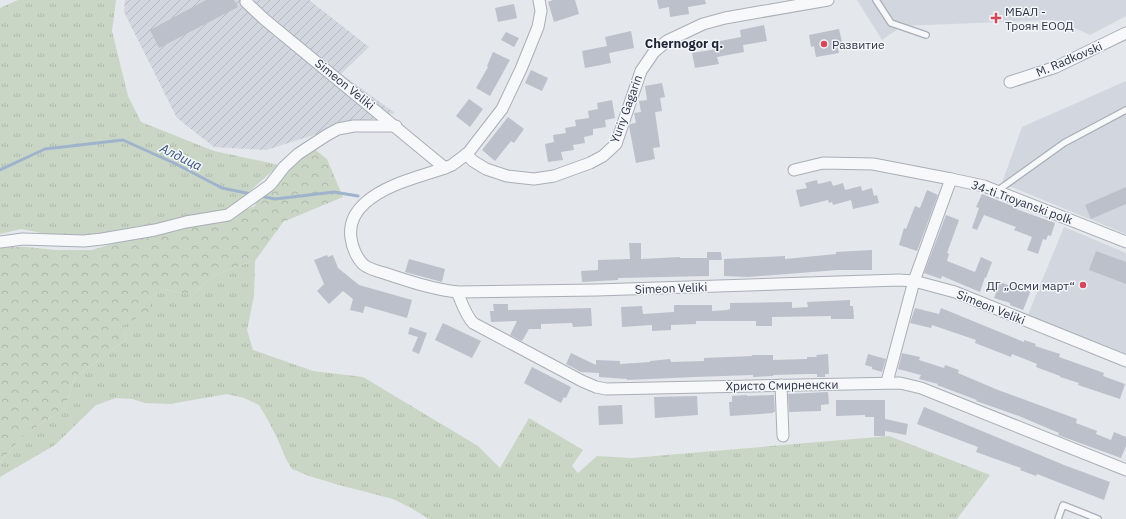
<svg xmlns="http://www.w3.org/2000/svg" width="1126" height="519" font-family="'IBM Plex Sans',sans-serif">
  <defs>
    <pattern id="industrial-furrows" width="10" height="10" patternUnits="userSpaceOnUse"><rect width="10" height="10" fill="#d2d6de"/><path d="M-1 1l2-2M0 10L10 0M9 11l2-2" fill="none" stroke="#b4b8c0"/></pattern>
    <pattern id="grass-tufts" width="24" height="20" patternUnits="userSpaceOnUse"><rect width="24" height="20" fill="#c9d6c5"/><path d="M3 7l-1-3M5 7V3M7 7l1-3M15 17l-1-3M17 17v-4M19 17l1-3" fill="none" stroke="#adb8ab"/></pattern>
    <pattern id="forest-crowns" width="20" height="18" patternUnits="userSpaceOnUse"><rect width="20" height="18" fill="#c9d6c5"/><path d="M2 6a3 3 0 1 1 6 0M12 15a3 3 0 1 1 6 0" fill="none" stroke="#adb8ab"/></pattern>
  </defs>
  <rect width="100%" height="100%" fill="#e4e7ec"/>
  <g fill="#d2d6de">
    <polygon points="857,0 1126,0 1126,16 1090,35 1059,21 1049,20 902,26 882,40"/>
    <polygon points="1126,81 1126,234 1002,183 1022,127"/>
    <polygon points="1064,227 1126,253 1126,355 1027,317"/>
  </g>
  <polygon fill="url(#industrial-furrows)" points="125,0 309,0 369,47 341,74 395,113 336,128 266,150 214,147 177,118 124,12"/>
  <g fill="url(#grass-tufts)">
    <polygon points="18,0 116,0 112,31 128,96 141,122 214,151 279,165 233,206 215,215 140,226 85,238 57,236 21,229 0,234 0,8"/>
    <polygon points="252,261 255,261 254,296 247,330 253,350 313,371 363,377 478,446 500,468 529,418 583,450 572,466 578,473 597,456 632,458 889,436 990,475 957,519 429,519 411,508 393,499 339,485 309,476 292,469 286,459 278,440 269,422 259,405 244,398 227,394 170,404 145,403 132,399 116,398 96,405 55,445 0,477 0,462 24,435 65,408 75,377 127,339 121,326 135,318 149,298 164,289 181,293 194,293 215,275"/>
  </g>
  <polygon fill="url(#forest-crowns)" points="308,144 327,159 343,197 283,222 255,261 252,261 215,275 194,293 181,293 164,289 149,298 151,311 121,326 127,339 75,377 65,408 24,435 0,462 0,247 26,247 56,250 92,250 131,238 157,236 178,229 216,222 255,206 257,199"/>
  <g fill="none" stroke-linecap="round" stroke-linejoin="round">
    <g stroke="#9fb4cc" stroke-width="3">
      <polyline points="0,170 45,149 123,140 176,164 222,188 251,194"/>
      <polyline points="260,196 275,199 334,192 358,196"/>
    </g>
  </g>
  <g fill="#bbc0ca">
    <polygon points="206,0 234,0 238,7 159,48 150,30"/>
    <polygon points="553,0 575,0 579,14 554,22 548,2"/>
    <polygon points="657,0 705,0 706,4 688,7 689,14 670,17 669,7 659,9"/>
    <polygon points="514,4 517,18 498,22 495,8"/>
    <polygon points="764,25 767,41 743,45 744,52 717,57 719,64 695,68 692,53 717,49 715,42 741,37 740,30"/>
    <polygon points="839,29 842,42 837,43 839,53 816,57 814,46 811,47 809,35"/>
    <polygon points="631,31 634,48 609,53 611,63 585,68 582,51 607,46 605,37"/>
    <polygon points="506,32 519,38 514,47 501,40"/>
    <polygon points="493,52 510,60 490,96 476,88 488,67 487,66"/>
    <polygon points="531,70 548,78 542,91 525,83"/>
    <polygon points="662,83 665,97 660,98 662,111 655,112 660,147 653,148 655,159 636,163 629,126 630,124 636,123 634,113 641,112 639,101 647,100 645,86"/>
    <polygon points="469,99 483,109 470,127 456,116"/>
    <polygon points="612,100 615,118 605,120 606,127 593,129 593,135 584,137 585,143 573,145 574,150 561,152 563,160 548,162 545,144 554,142 553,135 566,133 565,128 576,126 575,120 589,118 588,111 598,109 597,103"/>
    <polygon points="508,117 524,129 514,143 511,141 495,161 482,150"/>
    <polygon points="817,180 818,184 831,181 833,186 843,183 845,190 861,186 862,191 872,188 874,196 877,195 879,203 853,209 851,200 833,205 832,202 829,203 828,200 800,207 796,190 807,188 805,183"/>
    <polygon points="1126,187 1126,204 1091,219 1085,205"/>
    <polygon points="927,190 938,195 917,251 899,245 904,228 906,229 915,206 920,208"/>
    <polygon points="982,194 1017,208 1016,209 1055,223 1051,236 1048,235 1046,240 1043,239 1038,254 1027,250 1032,237 1014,230 1016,227 984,215 977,230 972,228 979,208 976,207"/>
    <polygon points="946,215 959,220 947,253 949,254 947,261 975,272 981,257 992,262 986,278 985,277 980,292 942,276 941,279 924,273"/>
    <polygon points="629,243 641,243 641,259 680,257 680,258 707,258 707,252 721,252 722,260 709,260 709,276 618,278 618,280 582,282 581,271 598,270 598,260 630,259"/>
    <polygon points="872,250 872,270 837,270 748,277 724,276 724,259 785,256 785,259 836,254 836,252"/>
    <polygon points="1096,251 1126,262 1126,284 1089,270"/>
    <polygon points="327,255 328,257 333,255 338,268 359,285 412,300 407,318 365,306 363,313 350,310 353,299 343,291 329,304 317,291 324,284 314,260"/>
    <polygon points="409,259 445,269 442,282 405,272"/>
    <polygon points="1000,282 1016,288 1017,285 1031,290 1023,310 1010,305 1010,303 994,298"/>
    <polygon points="850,300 850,306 853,306 854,319 831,319 831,316 772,317 772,326 756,326 756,321 696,321 696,324 671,325 671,330 652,331 652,325 622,327 621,307 642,306 643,314 674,312 674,305 712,305 712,311 727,310 730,309 730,303 792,302 792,308 808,307 807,302"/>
    <polygon points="493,304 508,304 508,310 591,308 592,326 573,327 572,323 541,324 541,329 529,329 522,341 510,335 517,321 491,322 490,311 494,311"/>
    <polygon points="915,308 939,314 941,308 1024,342 1024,340 1036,344 1035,346 1060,354 1059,357 1104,373 1103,376 1125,384 1120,399 1078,385 1079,383 1060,377 1060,376 1036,367 1037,364 1012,354 1011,357 975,343 976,340 932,325 931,328 910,323"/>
    <polygon points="443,323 481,341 472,358 435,340"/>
    <polygon points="410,327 427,333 419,354 412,351 418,337 408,334"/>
    <polygon points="571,353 596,365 596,360 620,361 620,364 650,362 650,361 670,359 671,362 704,361 704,358 752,356 752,355 773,355 773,360 807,359 807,357 817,357 816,355 828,354 829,374 825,374 825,377 817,377 817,374 807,374 773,375 773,376 753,377 753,375 694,377 627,380 627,379 599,377 599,373 581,372 566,364"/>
    <polygon points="902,353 920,357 919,360 944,368 945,365 959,370 958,373 998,390 1077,419 1076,423 1097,431 1096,434 1111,440 1114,432 1126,437 1126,446 1121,458 1058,435 1059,433 1019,416 976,401 977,400 937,385 938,384 919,379 921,375 898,369"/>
    <polygon points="868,354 886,359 882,372 872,369 872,367 865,365"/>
    <polygon points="532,367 571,387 566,398 564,397 561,403 524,383"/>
    <polygon points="828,392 829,404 821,405 821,411 789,412 788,394"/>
    <polygon points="747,395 747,396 774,395 775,412 773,412 773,413 730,416 729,402 732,402 732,396"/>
    <polygon points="697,396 698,415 655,418 654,397"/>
    <polygon points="836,400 885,400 885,419 908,424 906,435 885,431 885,436 874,436 874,417 865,417 865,415 836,416"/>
    <polygon points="622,405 623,424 599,425 598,406"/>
    <polygon points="924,407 1064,465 1110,482 1104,500 1037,474 1036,476 1020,470 1021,468 976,452 978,447 917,424"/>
  </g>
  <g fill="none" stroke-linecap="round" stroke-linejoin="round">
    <g stroke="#a9aeb7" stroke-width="8">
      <g id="lane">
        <polyline points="876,0 891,23 926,35"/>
        <polyline points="997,191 1064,143 1126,110"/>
        <polyline points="1058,519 1063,505 1098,519"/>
      </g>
    </g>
    <g stroke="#a9aeb7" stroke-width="13">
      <g id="street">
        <polyline points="247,0 246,2 264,19 445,168"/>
        <path d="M 539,0 L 541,11 L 538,27 L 521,69 L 502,109 L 468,153 L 452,165 L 445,168 C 419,177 386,184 365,203 C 355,212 349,224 351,238 C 352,247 357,259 364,265 C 369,269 377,271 384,273 C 408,281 432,289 457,292 L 597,290 L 899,280 L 914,281 L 955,292 L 1126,361"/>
        <polyline points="1010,82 1056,67 1126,33"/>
        <polyline points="466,154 473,161 486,169 507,176 534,179 554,176 590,163 603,156 616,144 641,71 654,52 667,41 703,24 725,18 828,0"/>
        <polyline points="794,170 823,163 873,164 951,179"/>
        <polyline points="0,242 23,239 84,241 102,239 155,230 186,222 228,215 270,185 284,167 298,154 327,135 338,129 354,126 396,126"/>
        <path d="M 457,292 C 462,303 465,314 473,323 L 582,381 L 596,387 L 606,389 L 900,383 L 921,388 L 1126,470"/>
        <polyline points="887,382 914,281 951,179 984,186 1126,242"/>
        <polyline points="781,385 783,436"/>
      </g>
    </g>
    <use href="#lane" stroke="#f7f8fa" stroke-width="5.5"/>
    <use href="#street" stroke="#f7f8fa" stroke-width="11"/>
  </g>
  <g fill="#d1495b" stroke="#f4f6f9" stroke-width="1.5">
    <path d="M994 12h4v4h4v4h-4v4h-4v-4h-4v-4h4z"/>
    <circle cx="824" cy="44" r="4"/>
    <circle cx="1083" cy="285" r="4"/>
  </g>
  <g text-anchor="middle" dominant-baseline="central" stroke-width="3" stroke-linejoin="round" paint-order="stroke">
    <g font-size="12" fill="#2b3445" stroke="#f4f6f9" text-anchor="start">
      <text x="1005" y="11">МБАЛ -<tspan x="1005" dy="14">Троян ЕООД</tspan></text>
      <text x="832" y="44">Развитие</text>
      <text x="1075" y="285" text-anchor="end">ДГ „Осми март“</text>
    </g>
    <g font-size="12" fill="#2b3445" stroke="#f4f6f9">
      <text transform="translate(1069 59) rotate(-23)">M. Radkovski</text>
      <text transform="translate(345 84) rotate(39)">Simeon Veliki</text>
      <text transform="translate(626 109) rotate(-70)">Yuriy Gagarin</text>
      <text transform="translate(1022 202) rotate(20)">34-ti Troyanski polk</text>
      <text transform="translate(671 288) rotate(-2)">Simeon Veliki</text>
      <text transform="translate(991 307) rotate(22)">Simeon Veliki</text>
      <text transform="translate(782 385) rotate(-1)">Христо Смирненски</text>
    </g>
    <g font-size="13" font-weight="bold" fill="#1d2536" stroke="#f4f6f9">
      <text x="684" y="43">Chernogor q.</text>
    </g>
    <g font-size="13" font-style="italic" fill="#34527a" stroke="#f4f6f9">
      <text transform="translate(181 157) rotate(26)">Алдица</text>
    </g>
  </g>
</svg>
